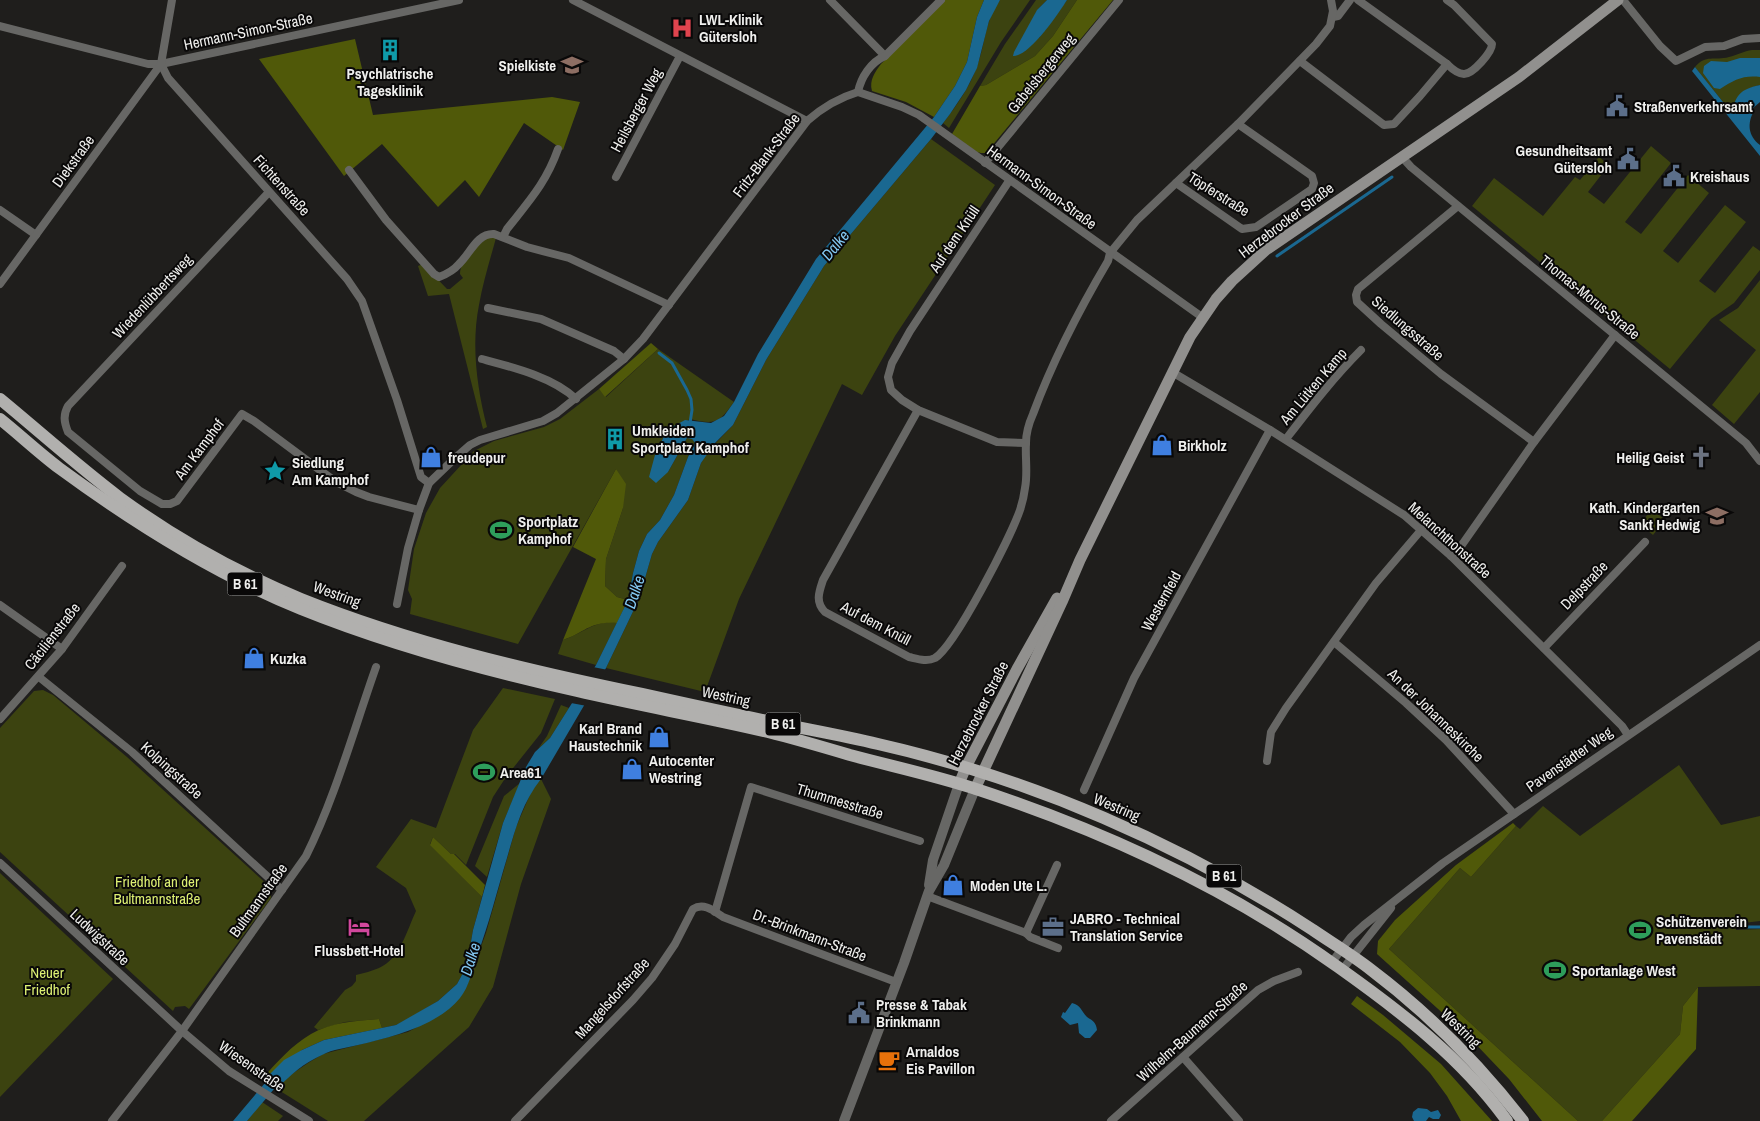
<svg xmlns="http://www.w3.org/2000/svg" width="1760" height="1121" font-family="'Archivo Narrow',sans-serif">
  <rect width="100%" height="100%" fill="#1f1e1c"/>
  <g fill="#3c4310">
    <path d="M 1000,0 L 1030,0 L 1001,42 L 949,128 L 943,123 C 956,106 970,87 977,66 C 986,43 984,22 1000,0 Z"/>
    <path d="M 1036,0 L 1047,0 C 1030,16 1033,17 1039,38 L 1067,0 L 1077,0 L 1053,36 L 1035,56 L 986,85 L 980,86 L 1005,44 Z"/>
    <path d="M 1752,50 L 1760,50 L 1760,85 C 1744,88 1735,97 1731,112 L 1695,67 C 1706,54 1714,61 1729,57 C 1737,55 1744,51 1752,50 Z"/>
    <polygon points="931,139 995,185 895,336 862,395 842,384 739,599 705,692 606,668 639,599 652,554 658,542 688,500 701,463 708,451 733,425 766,360 824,266"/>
    <polygon points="1651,146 1671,163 1625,222 1641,234 1688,175 1709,193 1663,251 1678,263 1725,205 1746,222 1699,281 1715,293 1753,246 1760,251 1760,270 1734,303 1711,319 1670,369 1472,206 1494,178 1543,216 1575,177 1580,180 1599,157 1609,165 1588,192 1604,204"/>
    <path d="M 487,238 L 496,238 C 490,260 483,282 479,305 C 471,345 477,388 487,427 L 483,429 L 449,294 L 428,296 L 418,266 L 423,264 L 447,289 L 450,289 L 463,278 L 460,274 C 460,260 476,247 487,238 Z"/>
    <polygon points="1760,280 1760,392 1734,424 1712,405 1756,350 1719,320 1738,308"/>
    <path d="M 658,349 L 734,402 C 719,423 715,425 690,419 L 665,434 L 655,455 L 668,472 L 687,438 L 692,439 L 695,443 L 688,457 L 674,495 L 660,520 L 647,534 L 639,551 L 633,573 L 628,600 L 617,597 L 605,586 L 606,559 L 623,508 L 616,469 L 518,644 L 410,614 L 412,599 L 408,590 L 414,549 L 426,513 L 440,488 L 474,451 L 494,441 L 544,427 L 560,419 L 599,389 L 606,397 Z"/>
    <polygon points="1652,509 1665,520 1653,535 1640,524"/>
    <path d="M 608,622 L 617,623 L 596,665 L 558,654 L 563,640 C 581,634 588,625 608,622 Z"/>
    <path d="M 503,688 L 555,699 L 541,733 L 506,777 L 493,797 L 466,865 L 455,854 L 451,854 L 433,837 L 430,844 L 482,897 L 473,930 L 469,953 L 463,973 L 457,984 L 438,1001 L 405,1021 L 396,1025 L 382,1028 L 379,1019 L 345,1022 L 318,1030 L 314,1027 L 345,990 L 352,986 L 356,981 L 356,975 C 364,973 372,971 379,968 C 400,959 407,930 416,911 L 406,888 L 376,867 L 411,819 L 436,828 L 473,730 Z"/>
    <polygon points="43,690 53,695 127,757 270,887 271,898 189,1009 185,1006 175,1007 173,1011 0,852 0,728 34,691"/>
    <polygon points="561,705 569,708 550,738 538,749 547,736"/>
    <polygon points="1679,765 1721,825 1760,816 1760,921 1735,924 1736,930 1760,929 1760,986 1698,987 1683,1006 1680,1034 1602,1121 1578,1121 1389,949 1460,868 1471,877 1516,826 1520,829 1543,806 1580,836"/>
    <polygon points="541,779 551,799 521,884 493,987 469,1027 364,1121 328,1121 277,1089 289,1076 308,1063 323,1054 408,1032 439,1015 460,997 467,985 486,933 516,827 532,790"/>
    <polygon points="520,783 503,823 487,877 475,866 504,796"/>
    <polygon points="0,873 113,979 0,1097"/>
    <polygon points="262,1102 283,1116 278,1121 247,1121"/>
  </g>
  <g fill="#505909">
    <path d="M 945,0 L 984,0 L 977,17 L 967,62 L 955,86 L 934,117 L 906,102 L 872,91 C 869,80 875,72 881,64 Z"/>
    <polygon points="1077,0 1113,0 986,153 981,153 977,152 952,134 980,86 986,85 1035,56 1053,36"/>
    <polygon points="355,39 373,115 552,97 580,102 563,150 524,123 479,197 465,180 438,207 382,144 344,176 259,59"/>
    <polygon points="651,343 658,349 605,397 599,389"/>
    <path d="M 616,469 L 626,484 L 623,508 L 606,559 L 605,586 L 617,597 L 628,600 L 617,623 C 590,621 586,632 563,640 L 596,559 L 573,547 Z"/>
    <polygon points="1513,823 1516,826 1471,877 1460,868 1389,949 1578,1121 1542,1121 1509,1079 1467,1035 1377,954 1378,941 1395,920 1456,865"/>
    <polygon points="433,837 451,854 454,854 485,885 482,897 430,845"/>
    <polygon points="1698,987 1696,1049 1632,1121 1602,1121 1680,1034 1683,1006"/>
    <polygon points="1357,996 1383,1015 1441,1064 1492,1121 1461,1121 1447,1096 1430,1073 1400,1042 1351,1004"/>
    <path d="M 379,1019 L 382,1028 L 324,1040 L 302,1050 L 265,1083 L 259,1079 L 262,1079 C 276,1063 292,1045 311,1034 C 331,1022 356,1021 379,1019 Z"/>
  </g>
  <g fill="#1a6891">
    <path d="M 984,0 L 1000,0 L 989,21 L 977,68 L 966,90 L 950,114 L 931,139 L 824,266 L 766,360 L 733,425 L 715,443 L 701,463 L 688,500 L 658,542 L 652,554 L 639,599 L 606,668 L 541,779 C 523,801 515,830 507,858 C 497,891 489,924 477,956 C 473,969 469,987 460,998 C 437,1026 392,1037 358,1045 C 346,1048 333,1049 322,1055 C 304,1063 290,1075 277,1089 L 274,1089 L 247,1121 L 233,1121 L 265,1083 L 264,1080 L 284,1060 L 302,1050 L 324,1040 L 396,1025 L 438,1001 L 457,984 L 463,973 L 469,953 L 473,930 L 503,823 L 526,767 L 535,752 L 550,738 L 596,665 L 628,600 L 633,573 L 639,551 L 647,534 L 660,520 L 674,495 L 688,457 L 695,443 L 692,439 L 687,438 L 668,472 L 656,483 L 649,477 L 655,455 L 665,434 L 672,427 L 685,420 L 711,423 L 724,416 L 734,402 L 758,354 L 816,259 L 934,117 L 955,86 L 967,62 L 977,17 Z"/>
    <path d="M 1047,0 L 1067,0 C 1059,13 1029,57 1013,56 L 1014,52 L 1037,10 Z"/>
    <path d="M 1740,58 L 1760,58 L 1760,77 C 1743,75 1734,80 1720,89 L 1714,88 L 1703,73 L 1704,66 L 1711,61 L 1727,62 Z"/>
    <path d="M 1695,67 L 1731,112 C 1737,94 1741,89 1760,85 L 1760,102 L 1752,109 L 1754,111 C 1747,123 1748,136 1760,145 L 1760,156 L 1692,71 Z"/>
    <path d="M 1072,1003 C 1081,1005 1081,1011 1087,1017 C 1093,1021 1096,1022 1097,1030 L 1090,1038 L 1085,1038 L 1079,1033 L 1078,1023 L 1070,1025 L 1061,1017 L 1063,1012 L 1065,1013 Z"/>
    <polygon points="1418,1108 1427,1109 1431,1112 1438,1110 1441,1115 1439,1119 1433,1119 1429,1117 1426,1121 1414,1121 1412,1117 1413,1112"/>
  </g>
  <polygon fill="#1f1e1c" points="593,667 608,670 587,706 571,703"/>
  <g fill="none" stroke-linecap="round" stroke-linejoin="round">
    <g stroke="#1a6891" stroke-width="3">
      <polyline points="1277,256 1392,177"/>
      <polyline points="659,353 672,363 687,390 691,399 692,410 690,423"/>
      <polyline points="1738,927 1760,927"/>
    </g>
    <g stroke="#676765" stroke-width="8">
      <polyline points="573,0 807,121"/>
      <polyline points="830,0 885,56"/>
      <path d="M 1358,0 L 1447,64 C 1451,68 1458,74 1464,74 C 1473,74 1492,52 1492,44 L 1454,5 L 1447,0"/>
      <polyline points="1623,0 1660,46 1676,61 1705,47 1724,46 1743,39 1760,38"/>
      <polyline points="1333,17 1338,16 1350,0"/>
      <polyline points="0,26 148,64 161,64 459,0"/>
      <polyline points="1300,61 1384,125 1394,124 1420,96 1447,64"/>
      <polyline points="161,64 168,78 347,279 362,301 397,400 421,477 429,483"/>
      <polyline points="858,92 902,107 919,115 1202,317"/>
      <path d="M 858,92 C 861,77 871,62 885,56 L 941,0"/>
      <polyline points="1402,157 1411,167 1746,443 1760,461"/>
      <polyline points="985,163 1119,0"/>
      <path d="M 349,170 L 386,220 L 434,274 L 439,277 C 447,274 454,270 459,264 C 470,254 477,233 494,234 L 527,247 L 569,258 L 669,305"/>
      <polyline points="616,177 680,56"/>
      <polyline points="1009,181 910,331 892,363 888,377 891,390 902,400 918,410 997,442 1026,443"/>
      <polyline points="1176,183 1242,229 1256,227 1312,189 1314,183 1312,176 1238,124"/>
      <path d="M 269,192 L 68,406 C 63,415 64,422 68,432 L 140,491 L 157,501 L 162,504 L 170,504 L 177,501 L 242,414 L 254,421 L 336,482 L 356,492 L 369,497 L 419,510"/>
      <polyline points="1458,206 1358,289 1356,295 1357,302 1381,324 1441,374 1534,442"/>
      <polyline points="0,210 36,235"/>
      <path d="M 503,237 L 507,229 C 529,201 546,183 558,149"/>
      <polyline points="0,284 161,64 172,0"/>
      <polyline points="488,308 541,319 614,351 624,359"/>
      <path d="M 482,359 C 512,367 553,377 576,399"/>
      <polyline points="1172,372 1270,430 1404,515 1451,556 1622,726 1628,735"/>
      <path d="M 918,410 L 823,580 C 819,592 815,602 825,612 L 909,657 C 918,659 927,662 935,658 C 955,646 1011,536 1020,510 C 1022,504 1024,496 1025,488 C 1028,473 1025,458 1026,443 C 1026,433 1029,423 1033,414 C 1053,360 1079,310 1108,261 L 1110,253 L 1137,220 L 1238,124 L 1316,44 L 1330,26 L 1333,11 L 1331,0"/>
      <path d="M 1286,439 C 1310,408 1333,378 1361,350"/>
      <polyline points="1451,556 1459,549 1534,442 1615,335"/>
      <path d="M 397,604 L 408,548 L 419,510 L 429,483 L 454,459 L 470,445 L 480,440 L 543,421 L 557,413 L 624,359 L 643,339 L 807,121 C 823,107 838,98 858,92"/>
      <polyline points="0,605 62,649"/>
      <polyline points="1334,642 1406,703 1446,740 1514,814"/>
      <polyline points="1544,648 1645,542"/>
      <polyline points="39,677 132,752 282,890"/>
      <polyline points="0,719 62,649 122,566"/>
      <polyline points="1267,761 1271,732 1286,708 1376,583 1422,529"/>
      <polyline points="1084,790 1134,678 1270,430"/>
      <polyline points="0,863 182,1031 229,1071 309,1121"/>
      <polyline points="927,896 1026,933 1057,865"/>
      <polyline points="715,912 751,787 920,841"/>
      <polyline points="1026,933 1030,937 1058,948"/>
      <polyline points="1332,962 1351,937 1364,925 1443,863 1760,645"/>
      <polyline points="1342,970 1391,908"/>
      <polyline points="1183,1057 1239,1121"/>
      <path d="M 112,1121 L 182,1031 L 306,856 C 335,798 354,729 376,667"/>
      <path d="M 515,1121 L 633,1000 L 652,978 L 675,944 L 693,909 C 704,902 714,911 723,917 L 896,982"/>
      <polyline points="1111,1121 1258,990 1274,981 1298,972"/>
    </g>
    <g stroke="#676765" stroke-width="10">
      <polyline points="929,885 933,860 959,784"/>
      <polyline points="844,1121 904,963 929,891 944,865 975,789"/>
    </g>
    <g stroke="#91908e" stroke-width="11">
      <polyline points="959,784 966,767 1017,669 1057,598"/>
      <polyline points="975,789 1062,602 1080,560 1190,337 1216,299 1232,281 1266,250 1519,77 1618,0"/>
    </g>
    <g stroke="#b1b0ae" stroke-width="12">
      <path d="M 0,399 C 40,432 79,467 120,498 C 175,538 238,573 301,599 C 411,643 526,670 642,694 C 687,704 732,714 777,723 C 811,730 845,736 878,744 C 1032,779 1181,844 1313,930 C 1332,943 1352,955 1370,969 C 1427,1012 1479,1064 1523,1121"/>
      <path d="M 0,419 C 20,435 39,453 59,468 C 134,523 215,574 301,609 C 390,645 483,670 577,691 C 641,706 705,717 768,732 C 796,739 823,747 850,755 C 891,766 933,775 973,788 C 1102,830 1228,888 1338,967 C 1400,1011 1462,1058 1507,1121"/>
    </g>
  </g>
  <defs>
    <g id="hospital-bare" transform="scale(1.725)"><path d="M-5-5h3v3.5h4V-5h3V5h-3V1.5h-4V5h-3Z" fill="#e0444e" stroke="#090808" stroke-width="2.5" paint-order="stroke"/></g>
    <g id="building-bare" transform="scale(1.725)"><path d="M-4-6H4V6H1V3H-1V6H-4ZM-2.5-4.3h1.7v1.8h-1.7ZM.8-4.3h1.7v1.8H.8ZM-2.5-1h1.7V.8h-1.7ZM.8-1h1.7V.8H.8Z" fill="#0f9aa8" stroke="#090808" stroke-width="2.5" paint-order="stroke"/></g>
    <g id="school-bare" transform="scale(1.725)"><path d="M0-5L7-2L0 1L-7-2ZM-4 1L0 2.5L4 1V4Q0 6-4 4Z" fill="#8d6e63" stroke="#090808" stroke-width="2.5" paint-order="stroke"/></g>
    <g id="civic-bare" transform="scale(1.725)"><path d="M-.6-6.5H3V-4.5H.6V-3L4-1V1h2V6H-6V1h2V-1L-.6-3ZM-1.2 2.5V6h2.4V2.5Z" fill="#5c6f8a" stroke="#090808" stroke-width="2.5" paint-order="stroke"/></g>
    <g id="shop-bare" transform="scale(1.725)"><path d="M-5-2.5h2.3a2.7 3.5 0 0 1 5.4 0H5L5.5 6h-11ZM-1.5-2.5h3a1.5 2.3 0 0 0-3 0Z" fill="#3f7fe0" stroke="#090808" stroke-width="2.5" paint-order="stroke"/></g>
    <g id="church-bare" transform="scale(1.725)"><path d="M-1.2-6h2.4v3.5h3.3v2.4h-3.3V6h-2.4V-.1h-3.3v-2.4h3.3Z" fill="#6b7280" stroke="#090808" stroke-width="2.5" paint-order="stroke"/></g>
    <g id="sight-bare" transform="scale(1.725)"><path d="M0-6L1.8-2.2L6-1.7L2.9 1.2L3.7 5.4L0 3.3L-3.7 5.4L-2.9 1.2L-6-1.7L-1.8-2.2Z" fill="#0f9aa8" stroke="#090808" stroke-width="2.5" paint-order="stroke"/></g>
    <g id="stadium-bare" transform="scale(1.725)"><path d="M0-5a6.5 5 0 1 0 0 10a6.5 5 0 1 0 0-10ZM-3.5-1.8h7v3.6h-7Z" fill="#2e9e5b" stroke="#090808" stroke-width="2.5" paint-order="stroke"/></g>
    <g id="hotel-bare" transform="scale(1.725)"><path d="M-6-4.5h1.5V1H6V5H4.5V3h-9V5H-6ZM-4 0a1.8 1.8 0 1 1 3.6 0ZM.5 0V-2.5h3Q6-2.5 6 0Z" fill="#d1479c" stroke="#090808" stroke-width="2.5" paint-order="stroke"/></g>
    <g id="office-bare" transform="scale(1.725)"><path d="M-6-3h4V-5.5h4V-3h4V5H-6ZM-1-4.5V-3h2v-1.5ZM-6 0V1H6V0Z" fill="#5c6f8a" stroke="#090808" stroke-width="2.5" paint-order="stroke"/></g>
    <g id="cafe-bare" transform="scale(1.725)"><path d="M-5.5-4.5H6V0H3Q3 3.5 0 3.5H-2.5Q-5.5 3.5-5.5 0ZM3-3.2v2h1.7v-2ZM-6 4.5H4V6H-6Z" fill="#e8710a" stroke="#090808" stroke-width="2.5" paint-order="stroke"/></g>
  </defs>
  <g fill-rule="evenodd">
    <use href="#hospital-bare" x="682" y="28"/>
    <use href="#building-bare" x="390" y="50"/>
    <use href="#school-bare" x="572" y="65"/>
    <use href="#civic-bare" x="1617" y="106"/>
    <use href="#civic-bare" x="1628" y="159"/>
    <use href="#civic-bare" x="1674" y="176"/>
    <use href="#building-bare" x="615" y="439"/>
    <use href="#shop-bare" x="1162" y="445"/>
    <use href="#shop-bare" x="431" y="457"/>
    <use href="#church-bare" x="1701" y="457"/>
    <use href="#sight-bare" x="275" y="471"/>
    <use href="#school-bare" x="1717" y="516"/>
    <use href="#stadium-bare" x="501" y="530"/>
    <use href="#shop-bare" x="254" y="658"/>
    <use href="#shop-bare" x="659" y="737"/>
    <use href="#shop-bare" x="632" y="769"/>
    <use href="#stadium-bare" x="484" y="772"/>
    <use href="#shop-bare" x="953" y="885"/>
    <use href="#hotel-bare" x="359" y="927"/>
    <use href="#office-bare" x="1053" y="927"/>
    <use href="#stadium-bare" x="1640" y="930"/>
    <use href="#stadium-bare" x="1555" y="970"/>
    <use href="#civic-bare" x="859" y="1013"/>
    <use href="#cafe-bare" x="889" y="1060"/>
  </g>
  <g text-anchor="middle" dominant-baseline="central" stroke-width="4" stroke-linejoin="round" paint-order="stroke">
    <g fill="#090808" stroke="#aaaaa8" stroke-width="1">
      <rect x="227.5" y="572.5" width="35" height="23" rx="4"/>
      <rect x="765.5" y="712.5" width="35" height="23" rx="4"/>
      <rect x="1206.5" y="864.5" width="35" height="23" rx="4"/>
    </g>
    <g font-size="14" font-weight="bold" fill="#efefed">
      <text x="245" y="584">B 61</text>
      <text x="783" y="724">B 61</text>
      <text x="1224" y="876">B 61</text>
    </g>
    <g font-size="15" font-weight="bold" fill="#efefed" stroke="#090808" text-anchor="start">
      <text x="699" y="19">LWL-Klinik<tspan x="699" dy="17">Gütersloh</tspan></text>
      <text x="556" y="65" text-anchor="end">Spielkiste</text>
      <text x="390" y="73" text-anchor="middle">Psychlatrische<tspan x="390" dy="17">Tagesklinik</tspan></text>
      <text x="1634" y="106">Straßenverkehrsamt</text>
      <text x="1612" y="150" text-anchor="end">Gesundheitsamt<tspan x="1612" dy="17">Gütersloh</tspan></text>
      <text x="1690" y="176">Kreishaus</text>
      <text x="632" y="430">Umkleiden<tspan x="632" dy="17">Sportplatz Kamphof</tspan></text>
      <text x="1178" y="445">Birkholz</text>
      <text x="448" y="457">freudepur</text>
      <text x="1684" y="457" text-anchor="end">Heilig Geist</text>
      <text x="292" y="462">Siedlung<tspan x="292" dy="17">Am Kamphof</tspan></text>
      <text x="1700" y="507" text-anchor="end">Kath. Kindergarten<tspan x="1700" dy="17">Sankt Hedwig</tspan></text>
      <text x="518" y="521">Sportplatz<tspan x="518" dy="17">Kamphof</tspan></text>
      <text x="270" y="658">Kuzka</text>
      <text x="642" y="728" text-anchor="end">Karl Brand<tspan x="642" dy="17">Haustechnik</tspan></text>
      <text x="649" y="760">Autocenter<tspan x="649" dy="17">Westring</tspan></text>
      <text x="500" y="772">Area61</text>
      <text x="970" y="885">Moden Ute L.</text>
      <text x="1070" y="918">JABRO - Technical<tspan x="1070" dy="17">Translation Service</tspan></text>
      <text x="1656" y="921">Schützenverein<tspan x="1656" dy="17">Pavenstädt</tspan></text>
      <text x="359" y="950" text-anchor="middle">Flussbett-Hotel</text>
      <text x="1572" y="970">Sportanlage West</text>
      <text x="876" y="1004">Presse &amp; Tabak<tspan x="876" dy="17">Brinkmann</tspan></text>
      <text x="906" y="1051">Arnaldos<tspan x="906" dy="17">Eis Pavillon</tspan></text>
    </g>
    <g font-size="15" fill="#efefed" stroke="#090808">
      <text transform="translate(248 31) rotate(-12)">Hermann-Simon-Straße</text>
      <text transform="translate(1041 73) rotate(-51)">Gabelsbergerweg</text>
      <text transform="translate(636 110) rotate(-62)">Heilsberger Weg</text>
      <text transform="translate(766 155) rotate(-53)">Fritz-Blank-Straße</text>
      <text transform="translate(73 161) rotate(-54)">Diekstraße</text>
      <text transform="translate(282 185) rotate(48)">Fichtenstraße</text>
      <text transform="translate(1042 187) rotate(36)">Hermann-Simon-Straße</text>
      <text transform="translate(1219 194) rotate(32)">Töpferstraße</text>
      <text transform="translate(1286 220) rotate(-37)">Herzebrocker Straße</text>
      <text transform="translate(954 239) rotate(-56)">Auf dem Knüll</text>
      <text transform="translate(152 296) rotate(-47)">Wiedenlübbertsweg</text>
      <text transform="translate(1590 297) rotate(39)">Thomas-Morus-Straße</text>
      <text transform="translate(1408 328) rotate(41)">Siedlungsstraße</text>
      <text transform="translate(1313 386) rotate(-50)">Am Lütken Kamp</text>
      <text transform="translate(199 449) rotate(-53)">Am Kamphof</text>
      <text transform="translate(1450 540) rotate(42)">Melanchthonstraße</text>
      <text transform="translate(1584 585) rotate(-46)">Delpstraße</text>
      <text transform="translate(337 594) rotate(20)">Westring</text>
      <text transform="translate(1161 601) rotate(-61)">Westernfeld</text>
      <text transform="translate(876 623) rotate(28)">Auf dem Knüll</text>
      <text transform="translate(52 636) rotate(-52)">Cäcilienstraße</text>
      <text transform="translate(726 696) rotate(12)">Westring</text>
      <text transform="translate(978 713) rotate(-63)">Herzebrocker Straße</text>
      <text transform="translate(1436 715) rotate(44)">An der Johanneskirche</text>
      <text transform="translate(1569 759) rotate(-35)">Pavenstädter Weg</text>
      <text transform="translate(172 770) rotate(42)">Kolpingstraße</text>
      <text transform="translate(840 801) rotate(17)">Thummesstraße</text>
      <text transform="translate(1117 807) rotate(23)">Westring</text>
      <text transform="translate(258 900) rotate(-54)">Bultmannstraße</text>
      <text transform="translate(810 935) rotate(21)">Dr.-Brinkmann-Straße</text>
      <text transform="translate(100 937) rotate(43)">Ludwigstraße</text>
      <text transform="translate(612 998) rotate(-48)">Mangelsdorfstraße</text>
      <text transform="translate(1461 1028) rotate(44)">Westring</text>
      <text transform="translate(1192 1031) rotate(-42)">Wilhelm-Baumann-Straße</text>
      <text transform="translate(252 1066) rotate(35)">Wiesenstraße</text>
    </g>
    <g font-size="15" fill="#ddf073" stroke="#090808">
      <text x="157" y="881">Friedhof an der<tspan x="157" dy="17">Bultmannstraße</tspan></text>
      <text x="47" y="972">Neuer<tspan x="47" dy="17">Friedhof</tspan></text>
    </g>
    <g font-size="16" font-style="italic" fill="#84c8f2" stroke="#090808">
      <text transform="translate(835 245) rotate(-51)">Dalke</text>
      <text transform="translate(634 592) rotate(-72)">Dalke</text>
      <text transform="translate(470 959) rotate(-73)">Dalke</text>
    </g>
  </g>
</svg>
